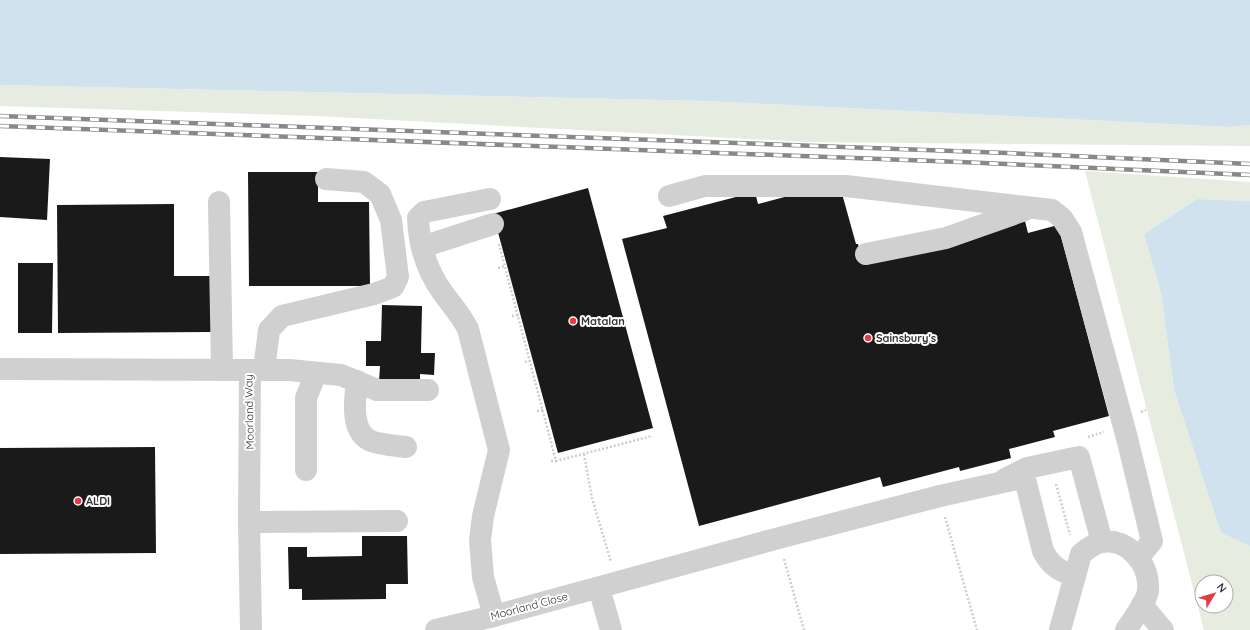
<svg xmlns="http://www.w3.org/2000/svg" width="1250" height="630" font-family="Quicksand,sans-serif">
  <rect width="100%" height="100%" fill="#fff"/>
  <g fill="#e6ecdf" fill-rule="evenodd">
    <polygon points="0,85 706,101 1230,127 1250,125 1250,146 807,142 316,116 0,106"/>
    <path d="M 1085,171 L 1250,182 L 1250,201 L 1197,199 L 1144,234 L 1161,293 L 1174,390 L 1221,533 L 1250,546 L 1250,630 L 1204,630 ZM 1202,582 L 1226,582 L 1226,606 L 1202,606 Z"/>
  </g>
  <g fill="#cfe2ee">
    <polygon points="0,0 1250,0 1250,125 1230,127 706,101 0,85"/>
    <polygon points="1197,199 1250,201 1250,546 1221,533 1174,390 1161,293 1144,234"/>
  </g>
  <g fill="#1a1a1a">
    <polygon points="0,157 50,159 47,220 0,217"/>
    <polygon points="248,172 318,172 318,202 369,202 370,286 249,286"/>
    <polygon points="822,187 841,190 856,244 858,244 862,260 1024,217 1028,233 1058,225 1109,416 1053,431 1055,437 1009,449 1011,458 960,471 959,467 883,487 880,477 699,526 622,239 667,228 663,216 755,192 758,204"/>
    <polygon points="588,188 653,428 558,453 493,214"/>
    <polygon points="174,204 174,276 211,276 211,332 58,333 57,205"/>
    <polygon points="18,263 53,263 52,333 18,333"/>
    <polygon points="382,305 422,306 421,353 435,353 434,375 420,374 420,383 379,382 380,366 366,366 366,341 381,341"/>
    <polygon points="155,447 156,553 0,554 0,448"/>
    <polygon points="362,536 407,536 408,584 386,584 386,599 302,600 302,589 289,589 288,547 307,547 307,557 362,556"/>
  </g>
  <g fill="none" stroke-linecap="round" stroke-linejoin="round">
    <g stroke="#cdcdcd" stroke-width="2.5" stroke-dasharray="2 2" stroke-linecap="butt">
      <polyline points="499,244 556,461 652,436"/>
      <polyline points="498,268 505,266"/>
      <polyline points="512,316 518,315"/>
      <polyline points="525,362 530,361"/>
      <polyline points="537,411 543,410"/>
      <polyline points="1141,412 1146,410"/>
      <polyline points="1088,437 1104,432"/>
      <polyline points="584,454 592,498 611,562"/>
      <polyline points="551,461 556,461"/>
      <polyline points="1056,484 1070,535"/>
      <polyline points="945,517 977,630"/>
      <polyline points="784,559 804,630"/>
    </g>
    <g stroke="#d0d0d0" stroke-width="22">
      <polyline points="669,196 705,186 846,186 1052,210 1062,218 1071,232 1127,438 1152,541 1139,557"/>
      <path d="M 490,199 L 424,212 L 418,218 C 419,245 427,271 443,293 C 452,305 461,315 468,329 L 499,450 L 483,516 L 480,540 L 483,577 L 494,616"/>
      <polyline points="219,202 222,370"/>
      <polyline points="422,247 493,224"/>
      <polyline points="866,254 946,238 1025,210"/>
      <polyline points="0,369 250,370 249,522 251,630"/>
      <polyline points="250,370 289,370 341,375 377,390 428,390"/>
      <polyline points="264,370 269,330 282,316 374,294 393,287 398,277 391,220 380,194 364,182 326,179"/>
      <path d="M 357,381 C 355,399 350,429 369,440 C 376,444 397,446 406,447"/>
      <polyline points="306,470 306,398 316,373"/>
      <polyline points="1005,479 1027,468 1079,457 1102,542"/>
      <polyline points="249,522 397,521"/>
      <polyline points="599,588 611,630"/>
      <polyline points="1142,605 1163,630"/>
      <path d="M 436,630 L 494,616 L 779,538 L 940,496 L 1017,479 L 1022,479 L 1026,483 L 1043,551 C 1051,566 1059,571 1075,576"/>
      <path d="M 1060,630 L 1081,554 C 1087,549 1095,543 1102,542 C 1128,537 1150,565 1148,589 C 1148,601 1132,620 1126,630"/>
    </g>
    <g stroke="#888" stroke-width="4.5">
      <g id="rail">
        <polyline points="0,116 1007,153 1250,164"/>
        <polyline points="0,126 960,162 1250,175"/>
      </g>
    </g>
    <use href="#rail" stroke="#fff" stroke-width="3" stroke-dasharray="9" stroke-linecap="butt"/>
  </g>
  <g fill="#e63946" stroke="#fff" stroke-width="1.5">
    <circle cx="573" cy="321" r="4"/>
    <circle cx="868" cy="338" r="4"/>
    <circle cx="78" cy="501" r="4"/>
  </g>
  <g text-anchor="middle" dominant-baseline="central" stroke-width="4" stroke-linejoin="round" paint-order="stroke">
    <g font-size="11" font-weight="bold" fill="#333" stroke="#fff" text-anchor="start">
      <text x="581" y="321">Matalan</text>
      <text x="876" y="338">Sainsbury's</text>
      <text x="86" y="501">ALDI</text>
    </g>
    <g font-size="11" fill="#333" stroke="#fff">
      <text transform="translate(249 412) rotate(-91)">Moorland Way</text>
      <text transform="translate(529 606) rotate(-15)">Moorland Close</text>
    </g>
  </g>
  <g transform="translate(1214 594) rotate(52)"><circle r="19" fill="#ffffff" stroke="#adadad"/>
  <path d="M0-3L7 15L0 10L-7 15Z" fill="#e63946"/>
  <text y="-6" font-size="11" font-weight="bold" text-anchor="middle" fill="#333333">N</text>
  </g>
</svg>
